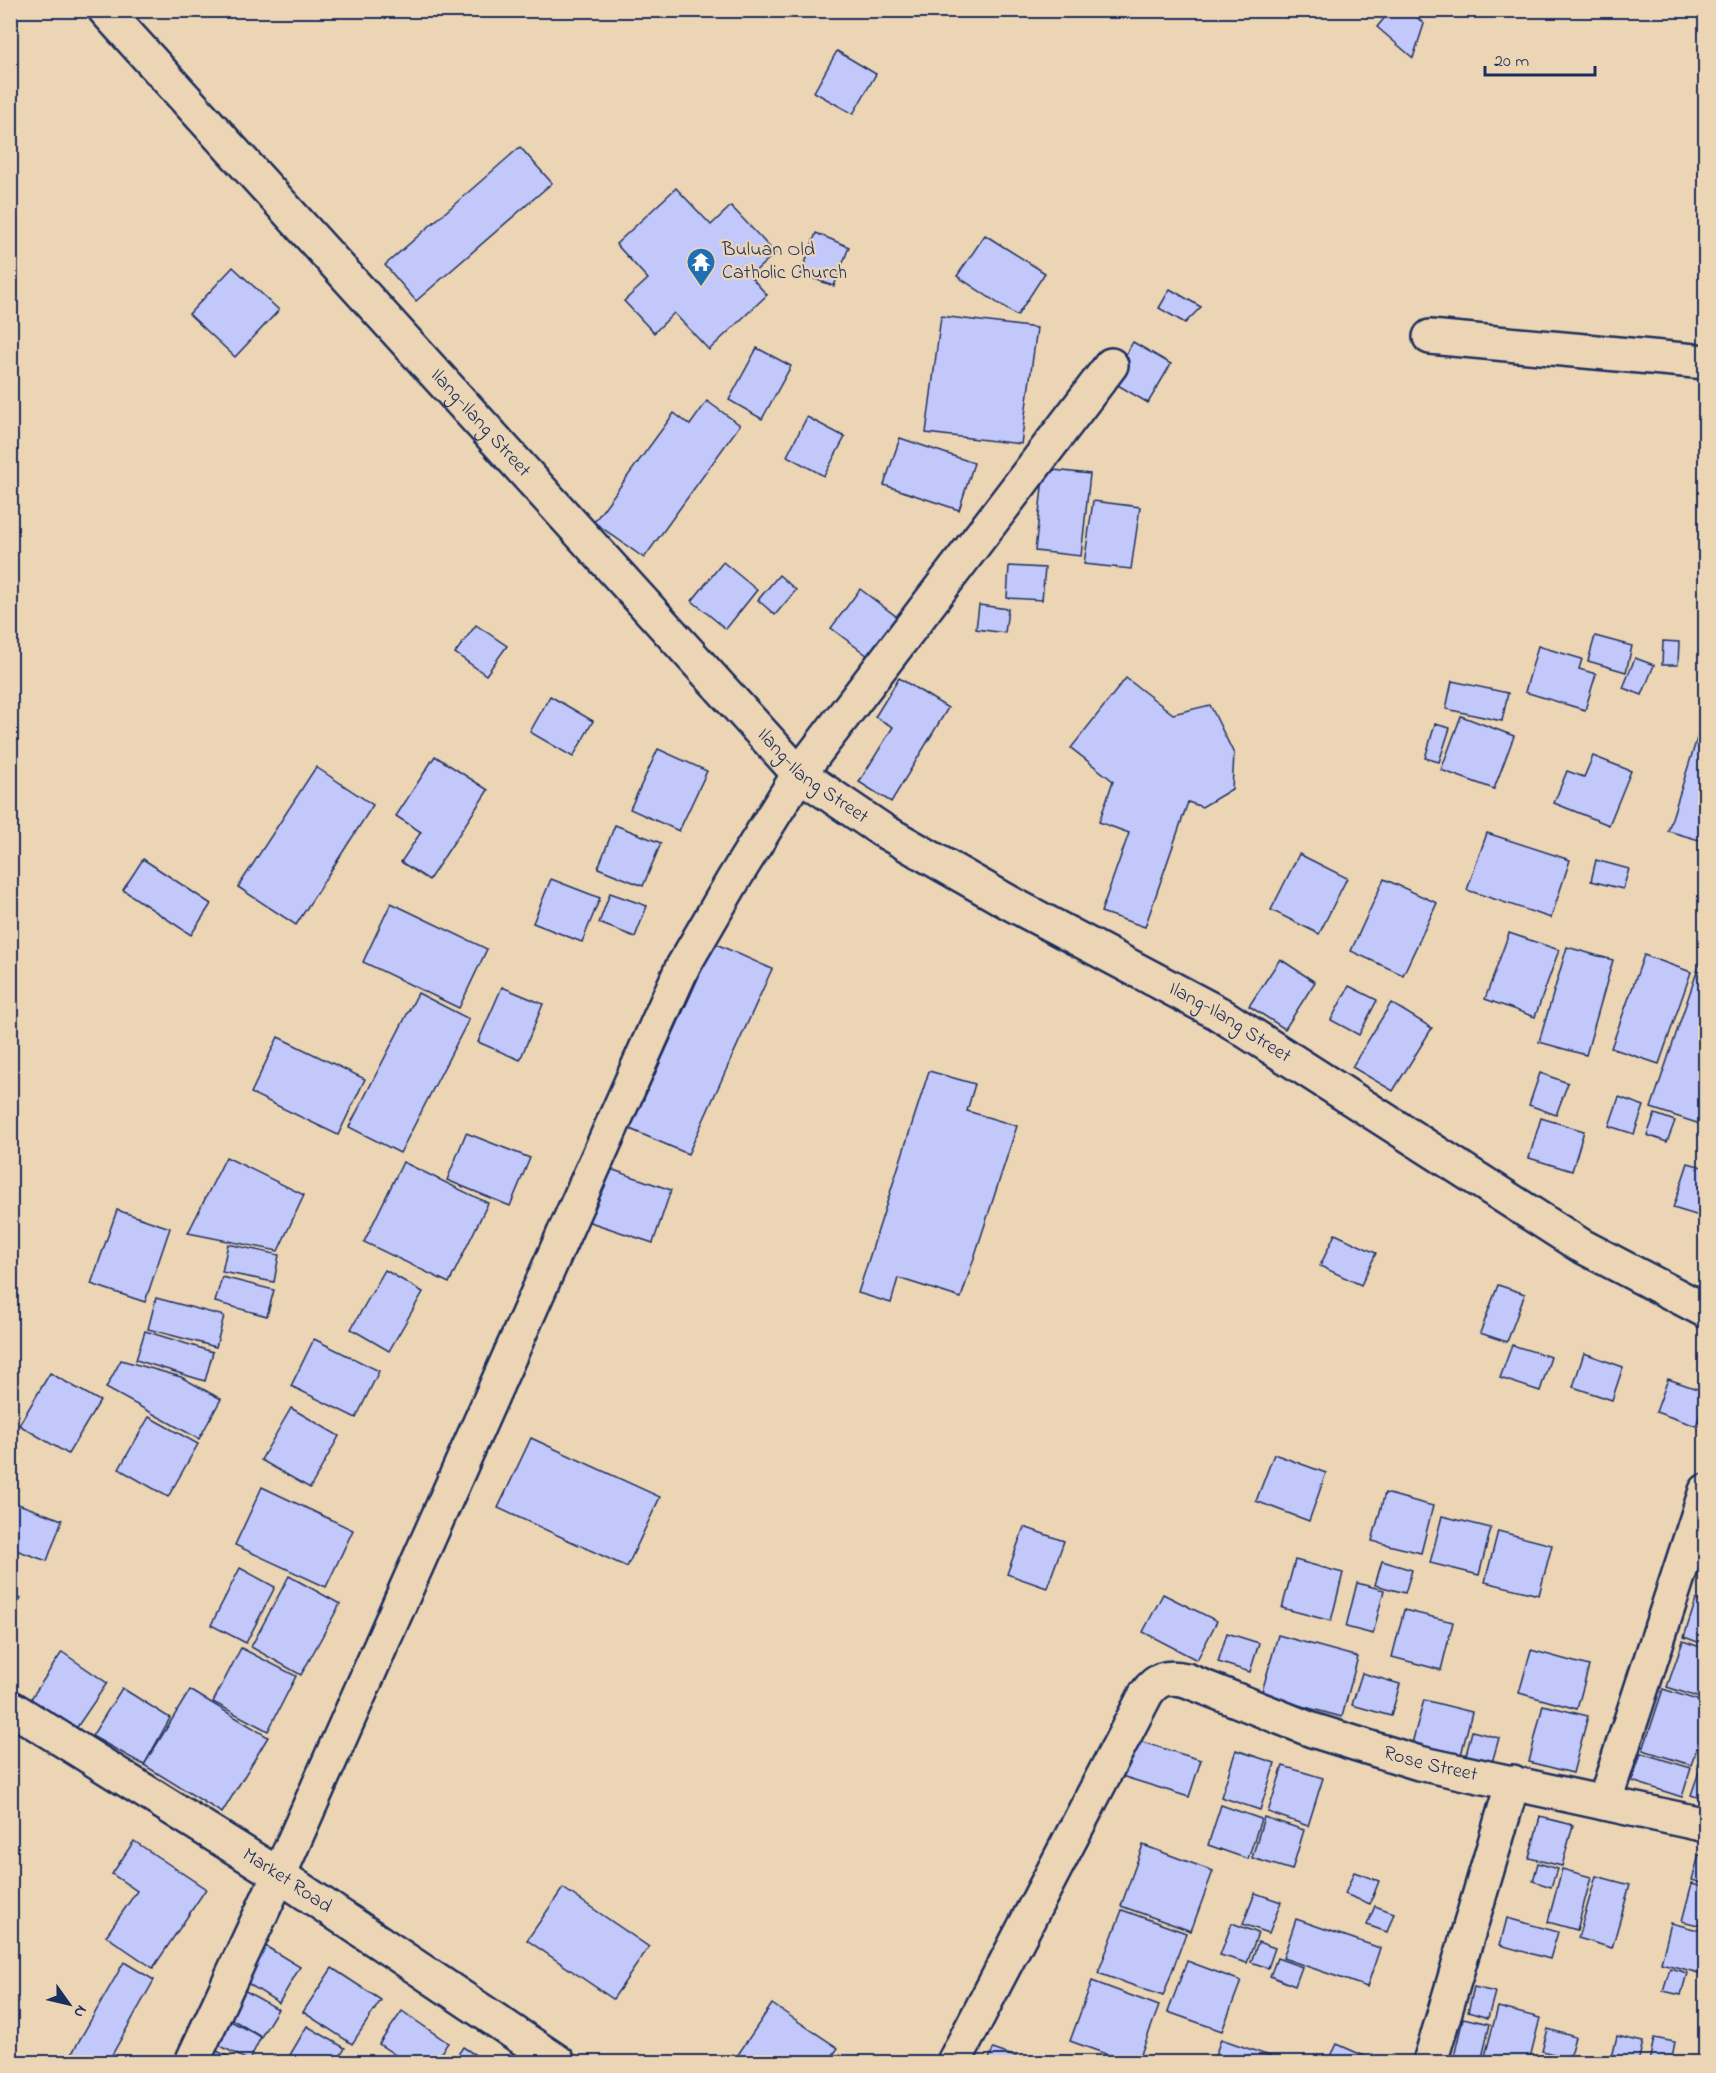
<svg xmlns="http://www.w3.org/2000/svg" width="1716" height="2073" font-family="'Indie Flower',sans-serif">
  <rect width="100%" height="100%" fill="#ecd5b5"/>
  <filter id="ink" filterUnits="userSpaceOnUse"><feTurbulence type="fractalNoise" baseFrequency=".0167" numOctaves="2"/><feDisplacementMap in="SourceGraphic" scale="12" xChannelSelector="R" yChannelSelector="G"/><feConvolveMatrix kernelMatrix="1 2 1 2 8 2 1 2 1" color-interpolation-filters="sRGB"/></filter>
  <g filter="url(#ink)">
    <g fill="#c2c8fa" stroke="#1b2f5e" stroke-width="1.5">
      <polygon points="1391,10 1409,10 1424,24 1413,58 1377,27"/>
      <polygon points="837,51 876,74 853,114 814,92"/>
      <polygon points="520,147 552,183 416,301 385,265"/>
      <polygon points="676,188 711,225 731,206 775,253 750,276 767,295 709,350 674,313 654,333 624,301 648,279 616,244"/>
      <polygon points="816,233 849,247 834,286 801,274"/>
      <polygon points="985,235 1045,273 1017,316 957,276"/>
      <polygon points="233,267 279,310 235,357 189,314"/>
      <polygon points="1170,289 1201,307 1185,323 1159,308"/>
      <polygon points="941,316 1037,328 1021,444 926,433"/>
      <polygon points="1133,342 1171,364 1148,403 1111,381"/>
      <polygon points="757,348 791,366 762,419 729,400"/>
      <polygon points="707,401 740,425 644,558 594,522 674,413 690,425"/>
      <polygon points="807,417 845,437 824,476 787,456"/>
      <polygon points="900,438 974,463 959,510 884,485"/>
      <polygon points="1044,469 1090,474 1081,556 1035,551"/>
      <polygon points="1093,501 1140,507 1131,569 1084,564"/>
      <polygon points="723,562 757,590 726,629 692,601"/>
      <polygon points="1009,566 1045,568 1042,600 1007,598"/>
      <polygon points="779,575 796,590 775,615 758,600"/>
      <polygon points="860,589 897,617 868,656 831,628"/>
      <polygon points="979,605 1008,609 1005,633 976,629"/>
      <polygon points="476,625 507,646 486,675 455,653"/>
      <polygon points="1595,636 1632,646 1626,672 1588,661"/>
      <polygon points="1663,641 1679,642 1678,665 1662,665"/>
      <polygon points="1704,641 1706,641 1706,675 1700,674"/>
      <polygon points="1538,646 1582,659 1579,669 1596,674 1585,710 1525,692"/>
      <polygon points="1635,658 1654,665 1642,695 1623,688"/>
      <polygon points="899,678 948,708 891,802 859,782 893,727 875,717"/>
      <polygon points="1126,678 1173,714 1210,705 1234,754 1232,789 1202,807 1188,802 1145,927 1101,912 1129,833 1099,822 1113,781 1071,748"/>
      <polygon points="1452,681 1508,693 1502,721 1446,709"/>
      <polygon points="550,696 593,721 573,757 530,732"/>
      <polygon points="1461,716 1514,736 1494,789 1441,770"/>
      <polygon points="1435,724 1450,728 1439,762 1425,758"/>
      <polygon points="1698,735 1706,738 1706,842 1668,831"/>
      <polygon points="658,749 707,771 679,831 630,809"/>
      <polygon points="435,756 488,790 429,880 401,862 421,832 396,816"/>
      <polygon points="1593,756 1631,771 1609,825 1554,803 1567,771 1584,777"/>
      <polygon points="316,767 373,805 296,925 238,887"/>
      <polygon points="615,825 661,843 643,886 598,868"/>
      <polygon points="1487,833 1570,860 1551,918 1467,890"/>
      <polygon points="1299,854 1347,878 1319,934 1271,910"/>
      <polygon points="143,859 211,904 191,935 123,890"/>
      <polygon points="1596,860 1629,869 1623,889 1591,881"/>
      <polygon points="551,879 600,898 582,942 533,923"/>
      <polygon points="1384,879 1437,903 1403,975 1351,951"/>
      <polygon points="610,893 647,906 635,937 599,923"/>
      <polygon points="391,903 487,949 459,1008 363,962"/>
      <polygon points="1509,933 1559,950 1535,1017 1485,999"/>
      <polygon points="714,943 772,969 688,1154 630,1129"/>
      <polygon points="1567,947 1613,960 1586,1055 1539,1042"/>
      <polygon points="1644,955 1691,972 1659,1064 1611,1048"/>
      <polygon points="1702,957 1706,959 1706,1126 1651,1108"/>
      <polygon points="1280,959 1315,982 1285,1029 1249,1006"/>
      <polygon points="1349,986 1377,1000 1359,1035 1331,1020"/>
      <polygon points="502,987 543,1004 520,1060 478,1042"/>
      <polygon points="418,993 469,1019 400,1153 349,1127"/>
      <polygon points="1391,1003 1432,1028 1393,1091 1352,1067"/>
      <polygon points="278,1037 365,1079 338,1135 251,1093"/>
      <polygon points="929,1071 975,1084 967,1111 1017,1126 961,1298 898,1278 891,1303 858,1293"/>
      <polygon points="1540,1073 1568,1083 1556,1115 1529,1105"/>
      <polygon points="1619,1097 1644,1106 1634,1134 1609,1126"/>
      <polygon points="1655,1114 1675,1121 1667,1142 1647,1135"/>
      <polygon points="1541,1118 1584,1131 1572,1171 1529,1158"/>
      <polygon points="466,1133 530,1158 510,1206 447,1180"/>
      <polygon points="226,1157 304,1195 278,1251 188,1233"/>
      <polygon points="403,1162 488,1203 449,1283 364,1242"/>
      <polygon points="1688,1163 1706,1168 1706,1218 1673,1208"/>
      <polygon points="599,1165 671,1190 653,1243 581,1219"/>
      <polygon points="117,1210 170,1228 145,1302 91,1284"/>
      <polygon points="1335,1234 1376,1253 1361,1285 1320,1266"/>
      <polygon points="228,1244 279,1255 274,1282 222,1272"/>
      <polygon points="385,1270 423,1292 389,1351 351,1329"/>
      <polygon points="222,1277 274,1290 267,1316 215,1302"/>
      <polygon points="1498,1285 1525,1294 1507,1342 1480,1333"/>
      <polygon points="156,1298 224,1316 216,1347 148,1329"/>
      <polygon points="145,1331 213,1352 205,1381 136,1360"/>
      <polygon points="314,1339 379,1371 356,1418 291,1386"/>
      <polygon points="1512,1345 1551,1357 1540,1391 1500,1378"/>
      <polygon points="1584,1353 1623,1367 1612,1400 1573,1387"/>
      <polygon points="121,1360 181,1377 221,1399 199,1439 106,1388"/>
      <polygon points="50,1373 100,1401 68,1454 19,1425"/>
      <polygon points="1668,1379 1706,1392 1706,1397 1696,1426 1656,1412"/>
      <polygon points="291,1408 339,1436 310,1488 261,1460"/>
      <polygon points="149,1417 198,1444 168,1497 119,1469"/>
      <polygon points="531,1438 660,1497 627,1567 498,1508"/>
      <polygon points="1274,1454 1326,1473 1309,1521 1256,1501"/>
      <polygon points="262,1487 353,1530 326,1587 235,1545"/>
      <polygon points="1385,1493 1433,1506 1421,1553 1372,1541"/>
      <polygon points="10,1501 62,1520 47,1561 10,1548"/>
      <polygon points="1442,1516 1491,1528 1479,1575 1430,1563"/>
      <polygon points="1024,1527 1064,1541 1047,1588 1007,1574"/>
      <polygon points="1498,1531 1552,1545 1539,1595 1485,1582"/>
      <polygon points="1295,1560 1343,1573 1331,1621 1282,1608"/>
      <polygon points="1382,1561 1412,1570 1405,1593 1375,1585"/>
      <polygon points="240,1568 275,1587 246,1643 211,1625"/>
      <polygon points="289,1576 340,1604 301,1675 251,1647"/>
      <polygon points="1357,1583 1384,1590 1373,1634 1346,1627"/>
      <polygon points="10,1592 21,1599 10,1613"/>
      <polygon points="1163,1594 1217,1621 1197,1660 1143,1632"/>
      <polygon points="1696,1600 1706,1603 1706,1645 1684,1637"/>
      <polygon points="1404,1610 1453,1622 1441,1670 1392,1657"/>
      <polygon points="1227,1633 1259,1643 1250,1672 1218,1662"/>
      <polygon points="1278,1635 1358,1657 1342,1717 1261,1695"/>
      <polygon points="1683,1641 1706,1649 1706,1700 1667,1687"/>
      <polygon points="241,1648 296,1676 268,1731 213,1702"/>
      <polygon points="1531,1650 1589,1666 1577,1709 1519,1693"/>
      <polygon points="62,1652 107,1683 73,1733 28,1703"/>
      <polygon points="1362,1673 1400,1684 1391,1716 1352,1705"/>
      <polygon points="122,1688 170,1718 144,1765 92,1736"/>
      <polygon points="1663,1689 1706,1703 1706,1723 1691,1765 1643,1750"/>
      <polygon points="190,1690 268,1737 222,1813 144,1765"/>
      <polygon points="1424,1700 1472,1712 1460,1759 1411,1747"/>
      <polygon points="1543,1705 1588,1716 1573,1773 1529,1762"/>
      <polygon points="1706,1728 1706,1748 1699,1746"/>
      <polygon points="1472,1731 1499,1738 1491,1766 1465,1759"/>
      <polygon points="1129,1738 1201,1760 1189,1797 1118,1775"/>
      <polygon points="1236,1750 1275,1763 1260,1810 1221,1797"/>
      <polygon points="1641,1753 1691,1768 1682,1797 1632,1781"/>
      <polygon points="1705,1754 1706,1754 1706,1800 1691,1795"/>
      <polygon points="1283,1766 1323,1778 1308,1826 1268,1812"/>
      <polygon points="1221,1805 1261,1819 1248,1859 1208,1845"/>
      <polygon points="1264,1817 1304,1830 1292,1870 1252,1858"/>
      <polygon points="1540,1817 1573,1825 1562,1866 1529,1858"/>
      <polygon points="134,1841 206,1889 153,1968 106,1936 137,1891 112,1874"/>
      <polygon points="1143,1845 1213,1871 1191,1931 1121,1906"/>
      <polygon points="1699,1855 1706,1857 1706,1884 1692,1880"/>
      <polygon points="1538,1863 1557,1869 1551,1887 1533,1881"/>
      <polygon points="1562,1869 1591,1877 1577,1930 1548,1922"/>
      <polygon points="1354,1872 1379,1881 1370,1904 1345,1894"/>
      <polygon points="1596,1876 1630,1885 1612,1948 1578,1938"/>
      <polygon points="1692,1883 1706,1887 1706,1927 1682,1921"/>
      <polygon points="563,1888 649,1947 613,1999 527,1940"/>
      <polygon points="1255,1893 1281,1902 1269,1933 1243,1924"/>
      <polygon points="1375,1906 1394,1913 1387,1932 1367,1925"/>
      <polygon points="1122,1910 1186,1933 1163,1996 1098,1973"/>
      <polygon points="1507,1918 1558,1932 1550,1959 1500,1945"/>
      <polygon points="1296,1919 1380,1948 1367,1987 1283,1958"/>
      <polygon points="1232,1923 1258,1933 1247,1963 1220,1955"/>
      <polygon points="1671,1923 1706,1932 1706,1947 1699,1973 1661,1963"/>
      <polygon points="1258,1942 1275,1948 1268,1968 1251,1962"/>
      <polygon points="262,1944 300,1967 279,2003 241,1979"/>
      <polygon points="1277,1958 1302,1967 1295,1986 1270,1976"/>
      <polygon points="1187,1961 1241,1981 1222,2031 1168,2012"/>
      <polygon points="124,1962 154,1980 108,2062 84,2062 71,2055"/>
      <polygon points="332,1968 381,2000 352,2044 303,2012"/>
      <polygon points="1670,1968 1687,1973 1681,1995 1663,1991"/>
      <polygon points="1092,1981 1159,2006 1138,2062 1128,2062 1070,2041"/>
      <polygon points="1474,1987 1495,1992 1488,2018 1468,2012"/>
      <polygon points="240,1988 278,2009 261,2037 225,2015"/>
      <polygon points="772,2004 838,2048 828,2062 733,2062"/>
      <polygon points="1498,2007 1540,2018 1529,2062 1509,2062 1485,2056"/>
      <polygon points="402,2011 448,2043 434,2062 406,2062 379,2044"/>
      <polygon points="223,2017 261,2037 249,2061 211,2041"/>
      <polygon points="1463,2018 1490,2024 1481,2062 1453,2061"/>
      <polygon points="307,2026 345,2048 337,2062 302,2062 290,2055"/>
      <polygon points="1548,2029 1575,2037 1569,2058 1542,2051"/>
      <polygon points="1617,2036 1643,2042 1638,2062 1611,2062"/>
      <polygon points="1654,2038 1675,2042 1671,2062 1649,2062"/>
      <polygon points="1221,2039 1287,2062 1213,2062"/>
      <polygon points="1337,2044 1378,2062 1328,2062"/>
      <polygon points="206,2046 240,2062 197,2062"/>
      <polygon points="463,2047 486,2062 453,2062"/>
      <polygon points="993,2049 1030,2062 988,2062"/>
    </g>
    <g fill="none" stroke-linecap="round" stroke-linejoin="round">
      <g stroke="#1b2f5e" stroke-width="38">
        <g id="minor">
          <polyline points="1430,337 1706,362"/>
          <path id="s1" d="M 10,1707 L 279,1875 L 558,2062"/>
          <polyline points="1604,1803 1706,1491"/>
          <polyline points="192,2062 279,1875 682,968 732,882 799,774 1111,365"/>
          <path id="s2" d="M 954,2062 L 1146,1694 C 1157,1678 1167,1676 1186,1680 L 1312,1730 L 1419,1763 L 1706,1825"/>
          <polyline points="1430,2062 1513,1782"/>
        </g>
      </g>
      <g stroke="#1b2f5e" stroke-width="38">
        <g id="secondary">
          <path id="s3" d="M 105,10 L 799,774 L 882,830 L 1012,904 L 1218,1013 L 1580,1245 L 1706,1311"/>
        </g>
      </g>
      <use href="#minor" stroke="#ecd5b5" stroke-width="33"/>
      <use href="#secondary" stroke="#ecd5b5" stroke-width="33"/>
    </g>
  </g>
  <defs>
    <g id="temple-pin" transform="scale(1.5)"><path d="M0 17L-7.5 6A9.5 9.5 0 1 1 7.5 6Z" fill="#1f6fb2" stroke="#ecd5b5"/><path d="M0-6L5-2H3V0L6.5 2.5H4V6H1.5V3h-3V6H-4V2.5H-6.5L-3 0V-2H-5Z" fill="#fff"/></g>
  </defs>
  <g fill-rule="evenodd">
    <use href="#temple-pin" x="701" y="262"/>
  </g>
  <g text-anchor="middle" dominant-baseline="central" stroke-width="4.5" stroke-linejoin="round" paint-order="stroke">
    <g font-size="20" fill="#1b2f5e" stroke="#ecd5b5" text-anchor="start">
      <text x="722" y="250">Buluan Old<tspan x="722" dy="23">Catholic Church</tspan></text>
    </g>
    <g font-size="20" fill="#1b2f5e" stroke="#ecd5b5">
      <text stroke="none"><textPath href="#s3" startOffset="558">Ilang-Ilang Street</textPath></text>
      <text stroke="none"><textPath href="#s3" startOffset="1044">Ilang-Ilang Street</textPath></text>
      <text stroke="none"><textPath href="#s3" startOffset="1530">Ilang-Ilang Street</textPath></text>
      <text stroke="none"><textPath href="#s2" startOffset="720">Rose Street</textPath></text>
      <text stroke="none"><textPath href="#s1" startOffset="327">Market Road</textPath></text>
    </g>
  </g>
  <rect width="1716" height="2073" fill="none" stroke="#ecd5b5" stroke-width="36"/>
  <rect x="18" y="18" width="1680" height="2037" fill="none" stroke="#1b2f5e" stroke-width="2" filter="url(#ink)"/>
  <g transform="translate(69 2004) rotate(124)" stroke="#ecd5b5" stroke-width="4.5" paint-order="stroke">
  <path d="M0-4.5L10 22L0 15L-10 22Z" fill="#1b2f5e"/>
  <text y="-9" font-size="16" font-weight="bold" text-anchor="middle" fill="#1b2f5e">N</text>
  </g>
  <path d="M1485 66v9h110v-9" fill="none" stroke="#1b2f5e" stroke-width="3"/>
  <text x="1494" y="66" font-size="18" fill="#1b2f5e" stroke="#ecd5b5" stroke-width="4.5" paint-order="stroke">20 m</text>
</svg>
